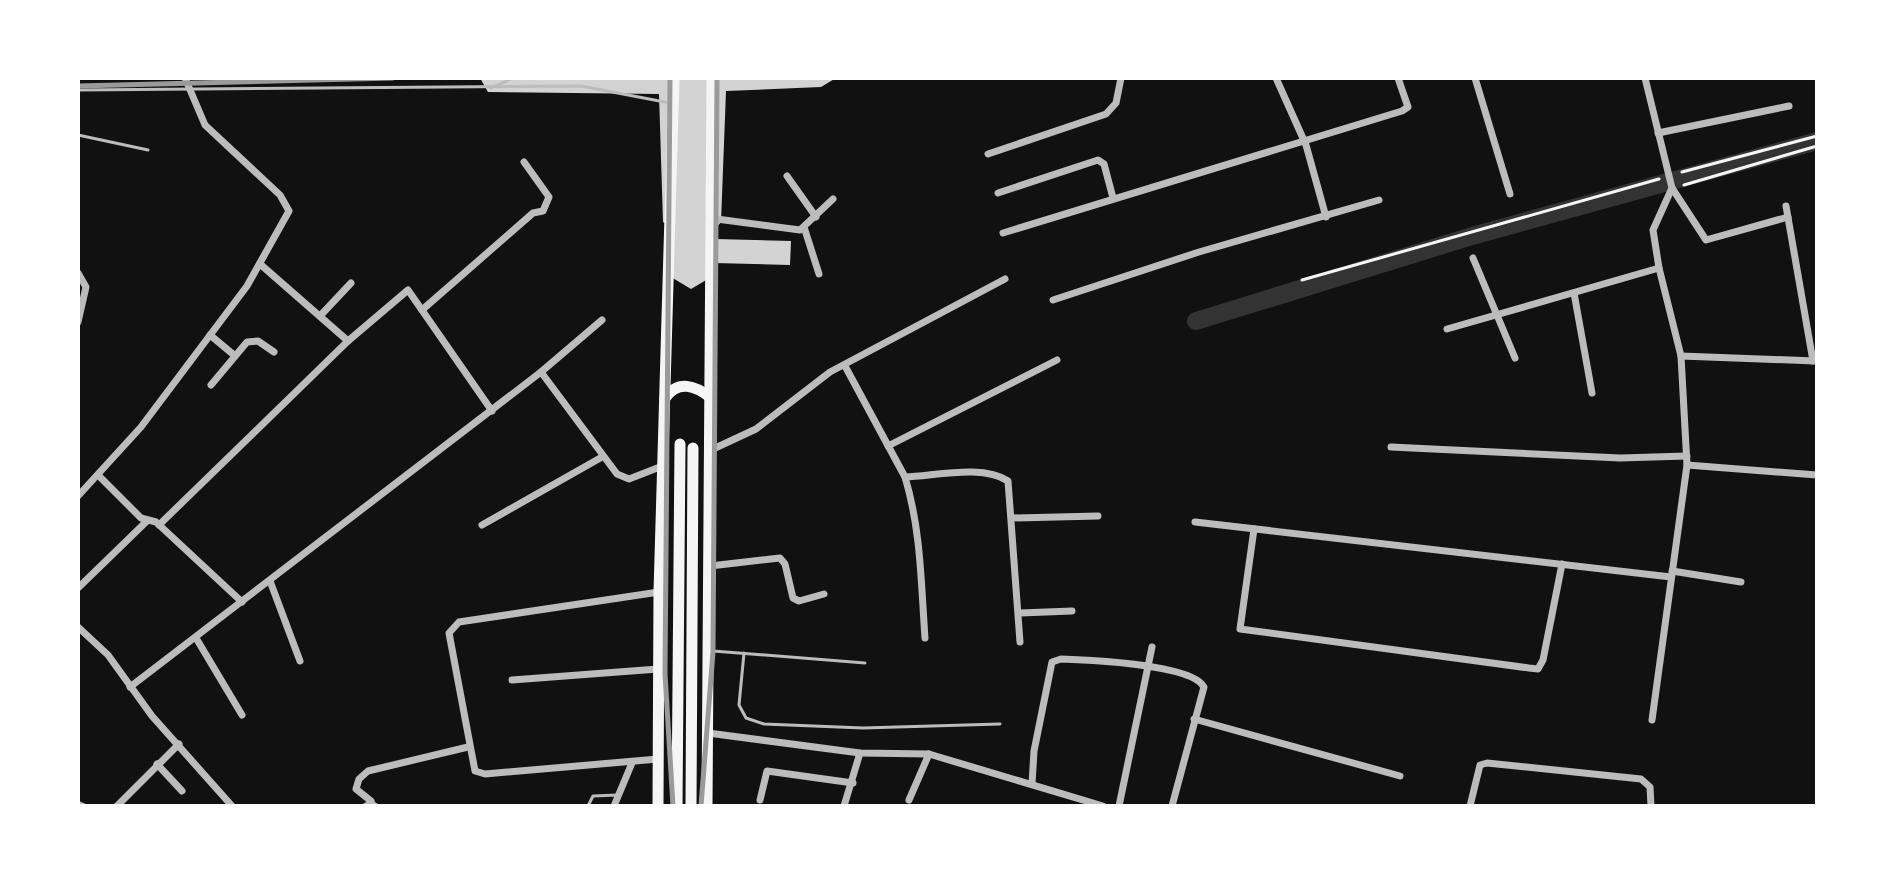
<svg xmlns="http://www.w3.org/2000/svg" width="1895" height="884" font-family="Ubuntu,sans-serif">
  <rect width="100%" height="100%" fill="#111"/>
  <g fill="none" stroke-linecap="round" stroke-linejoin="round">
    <polyline stroke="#333" stroke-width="18" points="1196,321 1472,236 1817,141"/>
  </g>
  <polygon fill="#d3d3d3" points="480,78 836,78 821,87 726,91 721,222 717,227 716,239 791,241 790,265 714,263 713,276 691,289 671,277 668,225 663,222 659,94 488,92"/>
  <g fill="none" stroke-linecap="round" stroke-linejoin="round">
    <g stroke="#f5f5f5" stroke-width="3">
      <polyline points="1682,172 1817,136"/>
      <polyline points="1684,185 1817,146"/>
      <polyline points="1302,280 1659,179"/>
    </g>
    <g stroke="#bcbcbc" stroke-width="3">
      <polyline points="491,88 513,78"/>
      <polyline points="78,90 581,86 670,103"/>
      <polyline points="78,135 148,150"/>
      <polyline points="713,651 865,663"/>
      <polyline points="744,653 739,705 746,718 764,724 863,728 1000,724"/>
      <polyline points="78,802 87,806"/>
      <polyline points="362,806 371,801 378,806"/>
      <polyline points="588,806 593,796 618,795"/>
    </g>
    <g stroke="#bcbcbc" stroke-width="7">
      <polyline points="1276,78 1306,145 1326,217"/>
      <polyline points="1475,78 1510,194"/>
      <polyline points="1645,78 1672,188 1653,230 1659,268 1681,356 1687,465 1652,720"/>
      <polyline points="1658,133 1789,106"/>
      <polyline points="988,154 1106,114 1116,103 1121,78"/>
      <polyline points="787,176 816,217"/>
      <polyline points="1672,188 1706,240 1788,217"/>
      <polyline points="998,193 1098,160 1104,164 1113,198"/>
      <polyline points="1786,206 1813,361"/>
      <polyline points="709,218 800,230 833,199"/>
      <polyline points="804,227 819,274"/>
      <polyline points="1003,233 1402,111 1408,107 1398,78"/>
      <polyline points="1473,258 1515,358"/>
      <polyline points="260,264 348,341"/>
      <polyline points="78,273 86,287 78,322"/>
      <polyline points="1574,293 1592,393"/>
      <polyline points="1053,300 1199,252 1379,200"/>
      <polyline points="422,310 533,213 543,211 549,197 524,162"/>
      <polyline points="320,316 351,283"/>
      <polyline points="1447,329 1659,268"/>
      <polyline points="210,335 234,355"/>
      <polyline points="1681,356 1815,361"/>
      <path d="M 845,366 L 905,477 C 921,530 921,583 925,638"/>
      <polyline points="541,372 602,320"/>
      <polyline points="211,385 247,342 258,341 274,352"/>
      <polyline points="888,446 1057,360"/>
      <polyline points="1391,447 1620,458 1687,456"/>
      <polyline points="711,450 756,429 830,372 1005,279"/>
      <polyline points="1687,465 1817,475"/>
      <polyline points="98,475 141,518 156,522 242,602"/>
      <path d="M 905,477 C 935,476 983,464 1008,481 L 1020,642"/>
      <polyline points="78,496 141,427 247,286 289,211 280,195 205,125 185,78"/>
      <polyline points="1012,518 1098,516"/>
      <polyline points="1195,522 1671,577"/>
      <polyline points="159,525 348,341 408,290 492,411"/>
      <polyline points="482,525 602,457"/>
      <polyline points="1254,529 1240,629 1529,668 1538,669 1543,660 1562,564"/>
      <polyline points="710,566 780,558 785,564 793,598 799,601 824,594"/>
      <polyline points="1672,571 1741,582"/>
      <polyline points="270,581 300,661"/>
      <polyline points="78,588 147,521"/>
      <polyline points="1020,613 1072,611"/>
      <polyline points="78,627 108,655 152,716 232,806"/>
      <polyline points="196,638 242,715"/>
      <polyline points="512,680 658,669"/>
      <polyline points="130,687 541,372 617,474 629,479 665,465"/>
      <polyline points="1194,719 1400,776"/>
      <polyline points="708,733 860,753 929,754 1103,806"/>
      <polyline points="658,759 485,774 475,771 449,633 459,622 659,592"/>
      <polyline points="157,764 182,791"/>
      <path d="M 1032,784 L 1034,751 L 1052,662 L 1061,659 C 1088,660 1192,664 1204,687 L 1172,806"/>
      <polyline points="760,800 767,771 853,783"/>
      <polyline points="909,800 929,754"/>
      <polyline points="371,801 356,789 359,779 368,771 468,747"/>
      <polyline points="117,806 179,744"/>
      <polyline points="614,806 632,763"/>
      <polyline points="844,806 860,753"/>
      <polyline points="1119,806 1152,647"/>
      <polyline points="1470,806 1480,765 1487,763 1641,779 1650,787 1651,806"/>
    </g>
    <g stroke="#f5f5f5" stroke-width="11">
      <path d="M 665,398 C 678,380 695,385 711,398"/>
      <polyline points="658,806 659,592 674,78"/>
      <polyline points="677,806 680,444"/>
      <polyline points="691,806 693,448"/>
      <polyline points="707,806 712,78"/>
    </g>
    <g stroke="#9a9a9a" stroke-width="5">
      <polyline points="670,78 665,674 673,806"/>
      <polyline points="78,86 393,78"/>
      <polyline points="701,806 713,652 717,78"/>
    </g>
  </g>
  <rect width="1895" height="884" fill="none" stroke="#ffffff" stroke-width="160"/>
</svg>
